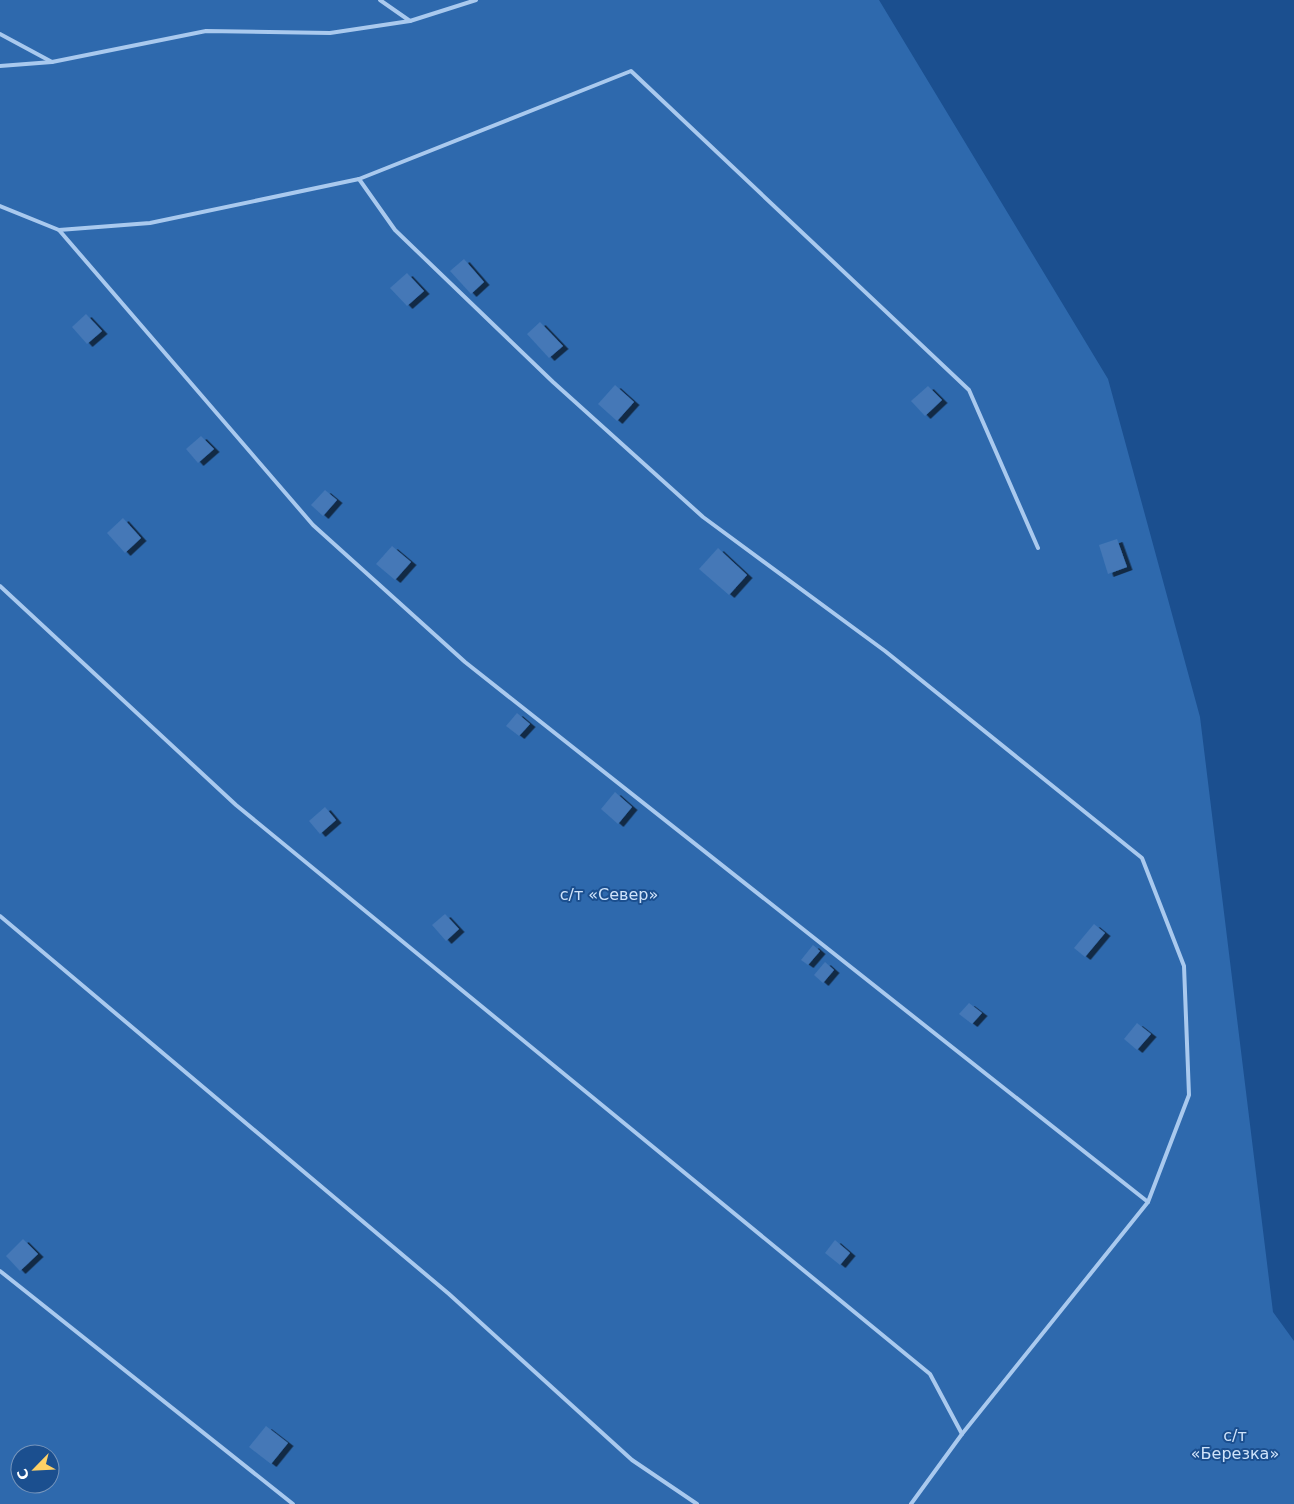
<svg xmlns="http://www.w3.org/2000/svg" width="1294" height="1504" font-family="'DejaVu Sans',sans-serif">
  <defs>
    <filter id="shadow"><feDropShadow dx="5.5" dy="3" stdDeviation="0" flood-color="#0009"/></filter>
  </defs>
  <rect width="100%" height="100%" fill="#1b4f8f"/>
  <path fill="#2e69ad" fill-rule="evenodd" d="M 0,0 L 879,0 L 1108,379 L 1200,717 L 1273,1312 L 1294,1341 L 1294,1504 L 0,1504 ZM 20,1454 L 50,1454 L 50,1484 L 20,1484 Z"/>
  <g fill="#4478b7" filter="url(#shadow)">
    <polygon points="464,259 484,282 471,294 450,271"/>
    <polygon points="407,273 424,291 407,306 390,288"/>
    <polygon points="86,314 102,331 87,344 72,327"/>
    <polygon points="540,322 563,346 549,358 527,334"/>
    <polygon points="615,385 634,402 617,421 598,404"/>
    <polygon points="928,386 942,400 925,416 911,401"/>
    <polygon points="201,436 214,449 198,463 186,449"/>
    <polygon points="325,490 337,500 323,516 311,505"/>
    <polygon points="123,518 141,538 125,553 107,533"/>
    <polygon points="1117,539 1127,567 1108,574 1099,545"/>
    <polygon points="392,546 411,562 395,580 376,564"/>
    <polygon points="718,548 747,575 729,595 699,569"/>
    <polygon points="517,713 530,724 519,736 506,726"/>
    <polygon points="615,792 632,807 618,824 601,809"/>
    <polygon points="325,807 336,820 320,834 309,821"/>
    <polygon points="445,914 459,929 446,941 432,925"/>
    <polygon points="1094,924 1105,933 1085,957 1074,948"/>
    <polygon points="813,945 820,951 808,965 801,960"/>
    <polygon points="825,962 834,970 823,983 814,975"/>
    <polygon points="969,1003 982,1013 972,1024 959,1014"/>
    <polygon points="1137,1023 1151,1034 1137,1050 1124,1039"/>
    <polygon points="23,1239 38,1254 20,1271 6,1256"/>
    <polygon points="835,1240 850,1253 840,1265 825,1253"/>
    <polygon points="266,1426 288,1443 271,1464 249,1447"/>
  </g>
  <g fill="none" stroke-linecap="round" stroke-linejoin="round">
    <g stroke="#a9c9ee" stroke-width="4">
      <polyline points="380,0 410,21"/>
      <polyline points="0,34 52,62"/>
      <polyline points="0,66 52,62 206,31 330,33 410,21 476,0"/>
      <polyline points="359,179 395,230 553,382 703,517 885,651 1142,858 1184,966 1189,1095 1148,1202 962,1434 911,1504"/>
      <polyline points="0,206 59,230 150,223 359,179 631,71 969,390 1038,548"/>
      <polyline points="59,230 313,525 465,662 1148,1202"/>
      <polyline points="0,586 236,805 930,1374 962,1434"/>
      <polyline points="0,916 449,1294 632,1460 697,1504"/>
      <polyline points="0,1271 293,1504"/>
    </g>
  </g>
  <g text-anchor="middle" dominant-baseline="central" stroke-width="4" stroke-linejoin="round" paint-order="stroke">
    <g font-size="16" fill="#cfe3fa" stroke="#1b4f8f">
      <text x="609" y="894">с/т «Север»</text>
      <text x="1235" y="1435">с/т<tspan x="1235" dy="18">«Березка»</tspan></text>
    </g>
  </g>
  <g transform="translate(35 1469) rotate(246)"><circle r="24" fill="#1b4f8f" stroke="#7695bc"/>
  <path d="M0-4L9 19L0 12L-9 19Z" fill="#ffd166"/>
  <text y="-8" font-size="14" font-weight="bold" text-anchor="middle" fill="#ffffff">С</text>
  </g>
</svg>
